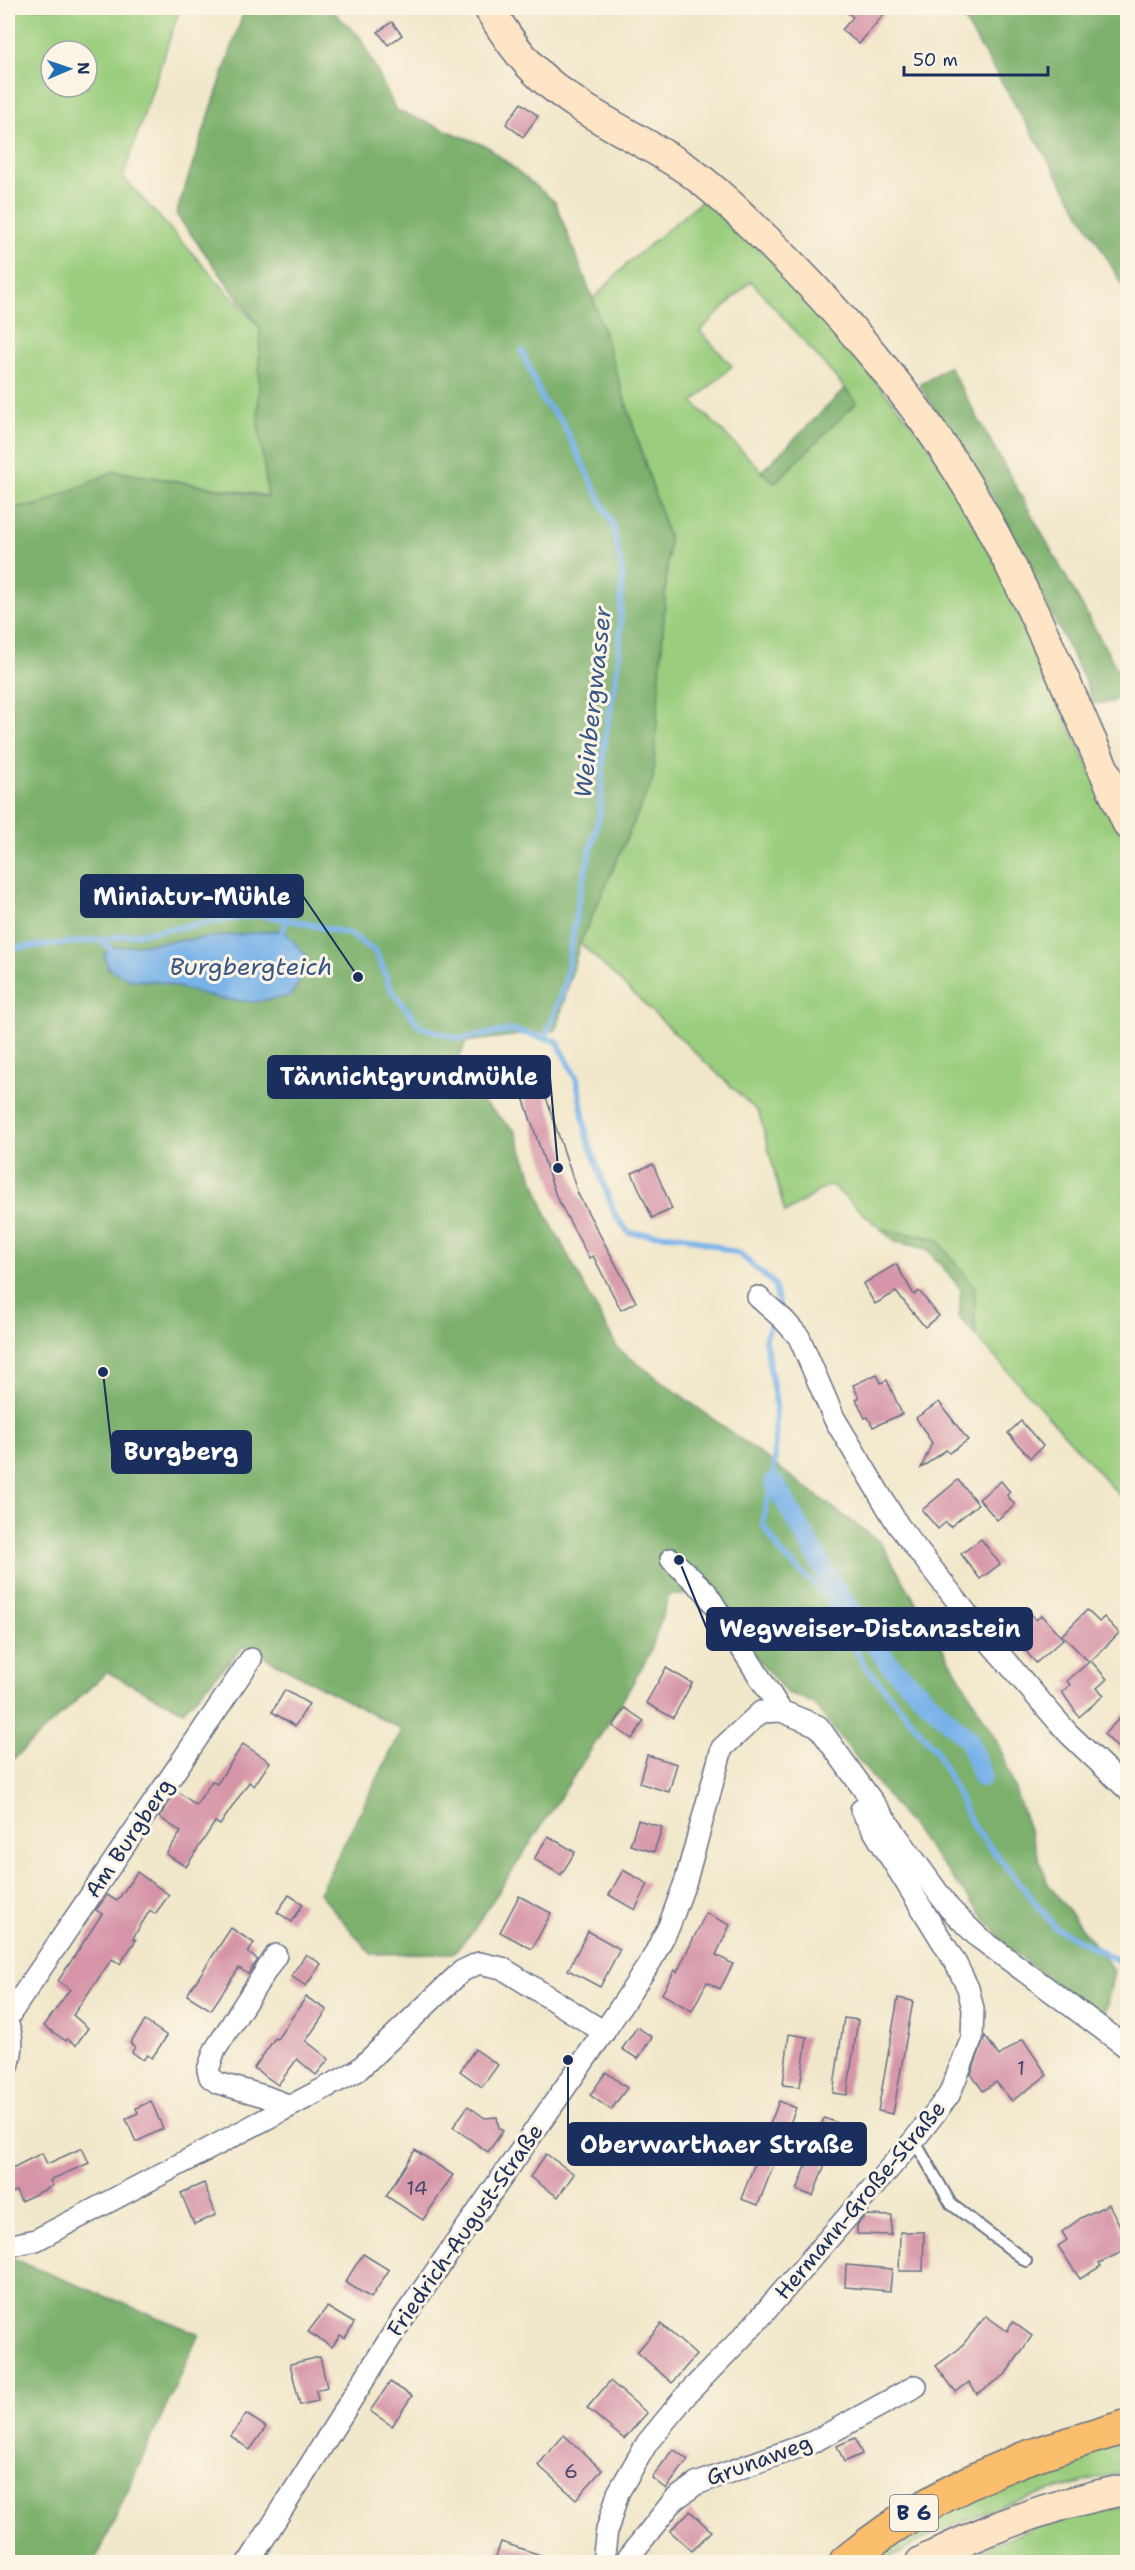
<svg xmlns="http://www.w3.org/2000/svg" width="1135" height="2570" font-family="'Shantell Sans',sans-serif">
  <rect width="100%" height="100%" fill="#fcf5e5"/>
  <filter id="ink" filterUnits="userSpaceOnUse"><feTurbulence type="fractalNoise" baseFrequency=".0167" numOctaves="2"/><feDisplacementMap in="SourceGraphic" scale="12" xChannelSelector="R" yChannelSelector="G"/><feConvolveMatrix kernelMatrix="1 2 1 2 8 2 1 2 1" color-interpolation-filters="sRGB"/></filter>
  <filter id="wash" filterUnits="userSpaceOnUse"><feTurbulence type="fractalNoise" baseFrequency=".008" numOctaves="4" result="noise"/><feDisplacementMap in="SourceGraphic" scale="24" xChannelSelector="R" yChannelSelector="G"/><feGaussianBlur stdDeviation="1.35" result="paint"/><feColorMatrix in="noise" values="0 0 0 0 0 0 0 0 0 0 0 0 0 0 0 0 0 1.4 0 .05"/><feComposite in="paint" operator="in"/></filter>
  <g filter="url(#wash)">
    <rect width="100%" height="100%" fill="#f1e7ca"/>
    <g fill="#9acd7d" stroke="#5a7e6e" stroke-width="1.5" fill-rule="evenodd">
      <path d="M 8,8 L 180,8 L 123,177 L 260,328 L 258,421 L 268,496 L 115,471 L 38,505 L 8,508 ZM 51,51 L 87,51 L 87,87 L 51,87 Z"/>
      <path d="M 705,198 L 764,253 L 923,436 L 1002,574 L 1067,721 L 1127,846 L 1127,1504 L 975,1335 L 975,1288 L 937,1239 L 881,1229 L 830,1184 L 785,1213 L 759,1113 L 580,943 L 653,779 L 669,539 L 593,299 L 629,262 ZM 751,281 L 857,402 L 774,483 L 693,402 L 732,366 L 700,331 Z"/>
      <polygon points="1127,2437 1127,2471 1042,2493 988,2511 934,2534 882,2562 858,2562 931,2511"/>
      <polygon points="1109,2505 1110,2510 1127,2506 1127,2562 954,2562 1047,2522"/>
    </g>
    <g fill="#7bb06c" stroke="#4b7065" stroke-width="1.5" fill-rule="evenodd">
      <path d="M 245,8 L 329,8 L 360,37 L 396,110 L 488,147 L 555,202 L 593,299 L 669,539 L 653,779 L 580,943 L 556,1030 L 466,1042 L 453,1075 L 515,1131 L 547,1216 L 618,1349 L 881,1543 L 999,1744 L 1048,1884 L 1114,1971 L 1104,2019 L 1009,1949 L 813,1703 L 786,1692 L 702,1595 L 669,1595 L 650,1653 L 620,1705 L 473,1931 L 454,1953 L 371,1954 L 319,1893 L 402,1730 L 244,1646 L 183,1711 L 107,1672 L 8,1764 L 8,508 L 38,505 L 115,471 L 268,497 L 258,421 L 260,328 L 176,214 ZM 282,930 L 221,999 L 157,981 L 133,980 L 104,956 L 111,948 Z"/>
      <polygon points="957,8 1127,8 1127,294 1107,258"/>
      <polygon points="949,366 1127,687 1127,690 1112,702 1092,704 1087,685 994,499 919,385"/>
      <polygon points="845,389 857,402 775,483 761,472"/>
      <polygon points="881,1229 937,1239 975,1288 975,1335 959,1318 961,1289 927,1249 895,1242"/>
      <polygon points="8,2257 199,2334 95,2562 8,2562"/>
    </g>
    <polygon fill="#78b2e9" stroke="#4a70a4" stroke-width="1.5" points="283,930 306,955 303,975 290,996 253,1002 221,999 157,981 133,980 109,969 104,956 110,948"/>
    <g fill="none" stroke-linecap="round" stroke-linejoin="round">
      <g stroke="#78b2e9" stroke-width="6">
        <polyline points="522,351 543,401 561,420 613,525 622,573 619,661 604,744 600,812 579,897 565,985 545,1038"/>
        <polyline points="283,930 287,919"/>
        <polyline points="100,940 110,948"/>
        <polyline points="8,943 14,948 99,940 258,915 287,919 350,934 376,952 392,991 421,1027 460,1039 512,1030 557,1041 577,1080 587,1138 615,1215 629,1233 684,1236 740,1254 774,1284 779,1306 765,1339 776,1404 774,1482 765,1508 763,1525 782,1554 825,1595 863,1663 935,1749 973,1826 1056,1928 1117,1960 1128,1976"/>
      </g>
      <polyline stroke="#78b2e9" stroke-width="20" points="774,1482 831,1582 889,1664 969,1740 982,1777"/>
    </g>
    <g id="blocks">
      <g fill="#d694a8">
        <polygon points="840,8 889,8 859,44 842,30 853,17"/>
        <polygon points="392,22 402,35 388,45 378,32"/>
        <polygon points="521,103 538,116 523,137 506,124"/>
        <polygon points="534,1061 578,1194 636,1302 621,1310 593,1256 589,1258 556,1196 513,1067"/>
        <polygon points="653,1164 672,1209 652,1218 632,1173"/>
        <polygon points="896,1264 914,1295 919,1291 939,1316 925,1327 896,1292 875,1304 863,1284"/>
        <polygon points="877,1374 881,1383 887,1380 902,1414 873,1427 868,1417 865,1418 856,1399 859,1398 853,1385"/>
        <polygon points="939,1402 968,1440 949,1453 946,1450 921,1468 932,1443 916,1418"/>
        <polygon points="1021,1421 1043,1446 1030,1458 1008,1433"/>
        <polygon points="958,1480 978,1504 950,1527 946,1522 938,1529 922,1510"/>
        <polygon points="1001,1481 1010,1492 1007,1495 1015,1505 997,1520 979,1499"/>
        <polygon points="981,1539 1000,1564 980,1579 961,1554"/>
        <polygon points="1087,1610 1099,1622 1104,1617 1119,1633 1091,1661 1107,1679 1097,1688 1104,1695 1079,1717 1062,1692 1070,1685 1067,1681 1089,1662 1062,1635"/>
        <polygon points="1032,1615 1036,1620 1042,1615 1063,1639 1036,1663 1011,1634"/>
        <polygon points="666,1668 692,1683 673,1718 646,1703"/>
        <polygon points="285,1690 309,1704 295,1726 272,1712"/>
        <polygon points="625,1708 644,1721 632,1739 613,1726"/>
        <polygon points="1128,1710 1128,1758 1104,1734"/>
        <polygon points="243,1744 270,1762 254,1786 249,1782 220,1825 215,1822 186,1867 166,1854 181,1832 159,1817 177,1791 196,1805 212,1781 217,1784"/>
        <polygon points="647,1755 677,1764 669,1792 639,1783"/>
        <polygon points="638,1820 662,1827 654,1852 630,1845"/>
        <polygon points="548,1836 575,1852 561,1875 534,1859"/>
        <polygon points="623,1870 648,1884 635,1910 609,1895"/>
        <polygon points="137,1872 169,1895 155,1914 150,1910 133,1938 136,1940 120,1964 112,1959 73,2015 88,2028 76,2045 67,2039 66,2041 44,2026 70,1989 58,1981 102,1914 96,1910 107,1895 117,1901"/>
        <polygon points="289,1895 303,1904 292,1922 277,1912"/>
        <polygon points="519,1896 551,1913 532,1949 500,1932"/>
        <polygon points="706,1913 730,1925 716,1955 733,1964 720,1989 707,1982 692,2011 662,1994 675,1970 677,1972"/>
        <polygon points="231,1928 254,1943 248,1953 258,1960 248,1974 239,1968 211,2010 187,1995"/>
        <polygon points="588,1931 620,1949 600,1987 568,1970"/>
        <polygon points="306,1954 321,1964 306,1986 291,1976"/>
        <polygon points="306,1997 327,2010 306,2041 329,2059 316,2075 297,2059 278,2085 254,2068 275,2038 277,2039"/>
        <polygon points="898,1998 913,2001 893,2114 878,2111"/>
        <polygon points="844,2018 858,2020 847,2095 833,2093"/>
        <polygon points="145,2021 167,2036 152,2058 147,2055 143,2060 132,2052 135,2047 130,2043"/>
        <polygon points="637,2027 652,2037 638,2059 622,2049"/>
        <polygon points="789,2034 807,2037 800,2087 783,2085"/>
        <polygon points="985,2036 999,2056 1023,2039 1047,2075 1012,2101 996,2082 983,2091 971,2074"/>
        <polygon points="475,2049 498,2065 482,2087 460,2071"/>
        <polygon points="606,2072 627,2088 611,2110 590,2095"/>
        <polygon points="151,2101 163,2129 136,2142 126,2119 138,2113 136,2108"/>
        <polygon points="779,2101 796,2108 758,2205 741,2199"/>
        <polygon points="468,2106 485,2118 497,2117 499,2128 503,2131 488,2152 453,2127"/>
        <polygon points="824,2118 840,2124 813,2196 797,2190"/>
        <polygon points="82,2148 89,2163 50,2180 53,2186 21,2201 16,2191 12,2193 8,2183 8,2170 42,2153 47,2164"/>
        <polygon points="415,2150 453,2175 423,2220 386,2196"/>
        <polygon points="546,2154 574,2174 558,2197 530,2177"/>
        <polygon points="204,2183 216,2215 194,2224 181,2193"/>
        <polygon points="1109,2204 1128,2242 1128,2249 1099,2263 1101,2266 1080,2279 1058,2246 1067,2240 1062,2232 1081,2218"/>
        <polygon points="866,2215 892,2216 891,2235 857,2234 857,2225"/>
        <polygon points="900,2232 924,2232 923,2271 899,2271"/>
        <polygon points="363,2254 389,2270 371,2298 345,2282"/>
        <polygon points="846,2265 892,2269 890,2291 845,2287"/>
        <polygon points="327,2307 354,2323 345,2338 340,2335 332,2347 308,2332"/>
        <polygon points="986,2316 1007,2331 1013,2322 1032,2336 1005,2375 977,2394 969,2382 956,2392 936,2366 960,2348"/>
        <polygon points="661,2324 696,2355 672,2383 637,2352"/>
        <polygon points="320,2357 327,2387 316,2390 318,2401 300,2405 290,2364"/>
        <polygon points="610,2381 647,2413 624,2439 587,2408"/>
        <polygon points="390,2382 412,2396 392,2426 370,2411"/>
        <polygon points="246,2414 266,2427 250,2450 231,2436"/>
        <polygon points="564,2435 602,2470 576,2499 538,2465"/>
        <polygon points="855,2438 862,2454 844,2462 837,2446"/>
        <polygon points="673,2449 688,2460 666,2489 652,2478"/>
        <polygon points="690,2511 711,2531 692,2551 670,2531"/>
        <polygon points="501,2542 553,2559 553,2562 494,2562"/>
      </g>
    </g>
  </g>
  <g filter="url(#ink)">
    <use href="#blocks" fill-opacity="0" stroke="#666f84" stroke-width="1.5"/>
    <g fill="none" stroke-linecap="round" stroke-linejoin="round">
      <g stroke="#666f84" stroke-width="14">
        <polyline id="lane" points="914,2140 951,2204 1026,2261"/>
      </g>
      <g stroke="#666f84" stroke-width="24">
        <g id="street">
          <polyline points="758,1297 784,1320 799,1337 834,1418 898,1525 985,1637 1068,1733 1128,1790"/>
          <polyline points="671,1559 706,1592 781,1711"/>
          <polyline points="276,1955 215,2050 208,2070 210,2077 218,2083 264,2096 290,2106"/>
          <polyline points="8,2017 251,1659"/>
          <path d="M 8,2025 C 14,2040 12,2052 8,2067"/>
          <polyline points="8,2246 36,2240 357,2071 462,1971 479,1963 502,1968 604,2032"/>
          <polyline points="249,2562 401,2321 604,2032 651,1961 669,1926 686,1880 722,1748 761,1712 781,1711 818,1726 949,1908 978,1937 1128,2048"/>
          <polyline points="603,2562 607,2530 618,2493 647,2443 688,2393 751,2328 914,2140 949,2095 972,2038 973,2009 968,1988 955,1962 861,1810"/>
          <polyline points="625,2562 674,2500 696,2484 813,2442 916,2386"/>
        </g>
      </g>
      <g stroke="#666f84" stroke-width="33">
        <g id="secondary">
          <path d="M 489,8 C 504,33 521,59 544,79 C 586,116 641,138 688,170 C 709,185 730,204 748,222 C 831,300 924,407 979,506 C 1036,608 1080,718 1128,824"/>
          <path d="M 921,2562 C 986,2528 1055,2503 1128,2489"/>
        </g>
      </g>
      <g stroke="#666f84" stroke-width="36">
        <path id="primary" d="M 846,2562 C 899,2518 959,2484 1023,2459 C 1057,2447 1093,2437 1128,2426"/>
      </g>
      <use href="#lane" stroke="#fff" stroke-width="10"/>
      <use href="#street" stroke="#fff" stroke-width="21"/>
      <use href="#secondary" stroke="#fde5c5" stroke-width="30"/>
      <use href="#primary" stroke="#fabe6d" stroke-width="33"/>
    </g>
  </g>
  <g text-anchor="middle" dominant-baseline="central" stroke-width="6" stroke-linejoin="round" paint-order="stroke">
    <g font-size="20" fill="#4a4870">
      <text x="1021" y="2068">1</text>
      <text x="417" y="2188">14</text>
      <text x="571" y="2471">6</text>
    </g>
    <rect fill="#fcf5e5" stroke="#5e6a86" stroke-width="1.5" x="890" y="2495" width="48" height="36" rx="4.5"/>
    <g font-size="21" font-weight="bold" fill="#1b2f5e">
      <text x="914" y="2513">B 6</text>
    </g>
    <g font-size="22" fill="#1b2f5e" stroke="#fcf5e5">
      <text transform="translate(129 1838) rotate(-56)">Am Burgberg</text>
      <text transform="translate(860 2200) rotate(-50)">Hermann-Große-Straße</text>
      <text transform="translate(465 2230) rotate(-55)">Friedrich-August-Straße</text>
      <text transform="translate(759 2460) rotate(-20)">Grunaweg</text>
    </g>
    <g font-size="24" font-style="italic" fill="#375688" stroke="#fcf5e5">
      <text transform="translate(593 702) rotate(-84)">Weinbergwasser</text>
      <text x="251" y="967">Burgbergteich</text>
    </g>
  </g>
  <path fill="none" stroke="#1b2f5e" stroke-width="2" d="M358 977L303 896M558 1168L550 1077M103 1372L112 1452M679 1560L707 1629M568 2060L568 2144"/>
  <g fill="#1b2f5e" stroke="#fcf5e5" stroke-width="2">
    <circle cx="358" cy="977" r="6"/>
    <circle cx="558" cy="1168" r="6"/>
    <circle cx="103" cy="1372" r="6"/>
    <circle cx="679" cy="1560" r="6"/>
    <circle cx="568" cy="2060" r="6"/>
  </g>
  <g fill="#1b2f5e" stroke="#1b2f5e" stroke-width="2">
    <rect x="81" y="875" width="222" height="42" rx="6"/>
    <rect x="268" y="1056" width="282" height="42" rx="6"/>
    <rect x="112" y="1431" width="139" height="42" rx="6"/>
    <rect x="707" y="1608" width="325" height="42" rx="6"/>
    <rect x="568" y="2123" width="298" height="42" rx="6"/>
  </g>
  <g font-size="24" text-anchor="middle" font-weight="bold" fill="#fff">
    <text x="192" y="905">Miniatur-Mühle</text>
    <text x="409" y="1085">Tännichtgrundmühle</text>
    <text x="181" y="1460">Burgberg</text>
    <text x="870" y="1637">Wegweiser-Distanzstein</text>
    <text x="717" y="2153">Oberwarthaer Straße</text>
  </g>
  <rect width="1135" height="2570" fill="none" stroke="#fcf5e5" stroke-width="30"/>
  <g transform="translate(69 69) rotate(88)"><circle r="28" fill="#fcf5e5" stroke="#a2a6af" stroke-width="1.5"/>
  <path d="M0-4.5L10 22L0 15L-10 22Z" fill="#1f6fb2"/>
  <text y="-9" font-size="16" font-weight="bold" text-anchor="middle" fill="#1b2f5e">N</text>
  </g>
  <path d="M904 66v9h144v-9" fill="none" stroke="#1b2f5e" stroke-width="3"/>
  <text x="913" y="66" font-size="18" fill="#1b2f5e" stroke="#fcf5e5" stroke-width="4.5" paint-order="stroke">50 m</text>
</svg>
